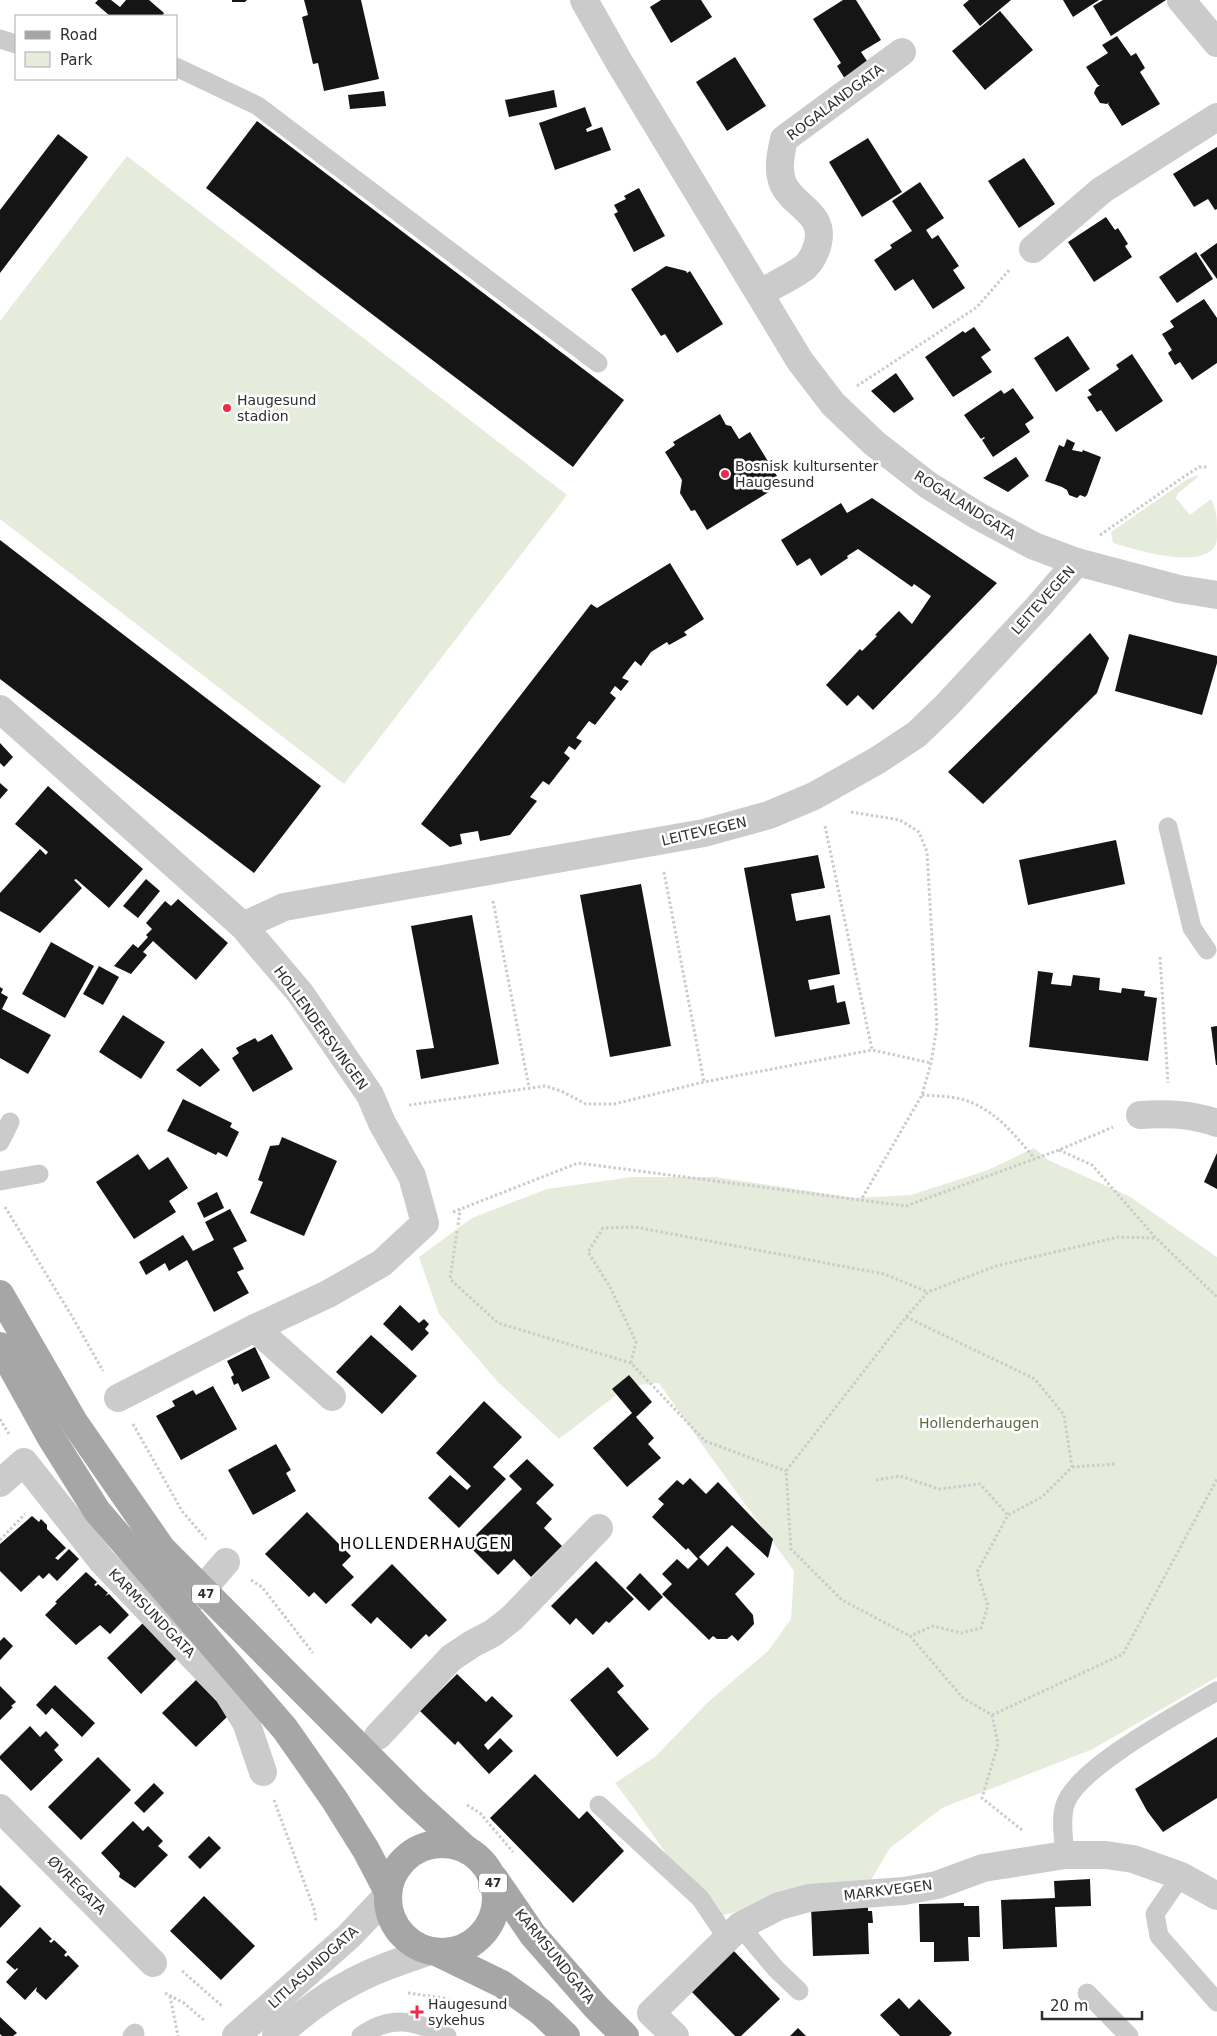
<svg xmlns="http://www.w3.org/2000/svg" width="1217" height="2036" font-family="'DejaVu Sans',sans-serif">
  <rect width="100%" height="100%" fill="#fff"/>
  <g fill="#e6ecdb">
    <polygon points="127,156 567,495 344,784 0,519 0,321"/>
    <path d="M 1197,475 L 1198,477 L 1178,493 L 1176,498 L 1190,515 L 1211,499 C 1217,511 1217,519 1217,533 C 1217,536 1217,541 1216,544 C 1203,572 1134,549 1113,543 L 1111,532 L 1186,480 Z"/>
    <path d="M 1034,1148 L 1048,1160 L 1129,1196 L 1217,1257 L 1217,1677 L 1093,1749 L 942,1808 L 890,1848 L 865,1890 L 804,1895 L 716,1917 C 679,1875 649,1827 615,1783 L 655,1757 L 708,1702 L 768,1651 L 791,1619 L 794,1571 L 708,1453 L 659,1383 L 628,1386 L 559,1439 L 498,1382 L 439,1314 L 419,1257 L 472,1218 L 547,1189 L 632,1177 L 715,1177 L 855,1198 L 911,1195 L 988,1170 Z"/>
  </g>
  <g fill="#151515">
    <polygon points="98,0 111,0 120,7 126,0 149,0 164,13 162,16 110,16 95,3"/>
    <polygon points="232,0 247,0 245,2 232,2"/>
    <polygon points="304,0 361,0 379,79 324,91 318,63 313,64 302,17 308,15"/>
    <polygon points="661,0 701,0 712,17 671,43 650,7"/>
    <polygon points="843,0 856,0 881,40 861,52 869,64 845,79 837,66 841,63 813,19"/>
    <polygon points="969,0 1011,0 980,26 963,5"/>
    <polygon points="1063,0 1099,0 1073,17"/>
    <polygon points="1103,0 1166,0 1111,36 1093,6"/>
    <polygon points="1000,11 1033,50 985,90 952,51"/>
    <polygon points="1117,36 1131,56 1136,53 1145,68 1140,72 1160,104 1122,126 1108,104 1109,102 1107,104 1100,103 1094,93 1096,88 1100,85 1098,85 1086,67 1108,53 1102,45"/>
    <polygon points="735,57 766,106 727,131 696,82"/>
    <polygon points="554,90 557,107 509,117 505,100"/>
    <polygon points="384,91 386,106 350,109 348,95"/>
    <polygon points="585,107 592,126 586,129 587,132 602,127 611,150 555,170 539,123"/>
    <polygon points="257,121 624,400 573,467 206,188"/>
    <polygon points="58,134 88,157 0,273 0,210"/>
    <polygon points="868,138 902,192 862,217 829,162"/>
    <polygon points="1217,147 1217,209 1215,210 1208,199 1194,207 1173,174"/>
    <polygon points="1024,158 1055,204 1019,228 988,181"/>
    <polygon points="920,182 944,218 926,230 932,239 938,235 959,266 953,270 965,288 933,309 913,279 895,291 874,260 892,248 890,245 912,231 892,201"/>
    <polygon points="639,188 665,236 634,252 614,214 618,212 614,205 626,199 624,196"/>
    <polygon points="1106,217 1115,230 1118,228 1128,244 1125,246 1132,257 1094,282 1068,242"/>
    <polygon points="1217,243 1217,279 1200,255"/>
    <polygon points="1196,252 1213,279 1177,303 1159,277"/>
    <polygon points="666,266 686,271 687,273 690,271 723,324 677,353 665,334 661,336 631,289"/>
    <polygon points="1204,299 1217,318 1217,363 1192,380 1180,362 1175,365 1168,353 1172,350 1162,334 1174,327 1170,321"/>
    <polygon points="974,327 991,350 981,357 992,372 953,397 925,357 963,331 965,333"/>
    <polygon points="1068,336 1090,369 1056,392 1034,358"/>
    <polygon points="1132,354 1163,401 1116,432 1101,410 1097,412 1087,397 1092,395 1088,390 1119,369 1116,365"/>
    <polygon points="896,373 914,399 894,413 871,391"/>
    <polygon points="1013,388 1034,418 1025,424 1030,432 993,457 982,440 985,438 984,437 981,439 964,415 1001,390 1004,394"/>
    <polygon points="720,414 726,425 731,426 739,439 750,432 777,476 767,482 772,490 707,530 695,510 691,511 680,493 682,480 665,452 675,445 673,442"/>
    <polygon points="1067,439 1075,443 1072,450 1082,452 1083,450 1101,457 1087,495 1085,497 1080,495 1077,498 1069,495 1067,490 1062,487 1045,481 1059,445 1064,447"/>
    <polygon points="1016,457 1029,476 1008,492 983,478"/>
    <polygon points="872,498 997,583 873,710 858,695 847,706 826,685 860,649 862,651 877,636 875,635 899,611 912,624 931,596 914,584 912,587 858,549 847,556 848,558 821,576 810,558 797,566 781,540 841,503 847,513"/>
    <polygon points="0,540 321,786 254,873 0,679"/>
    <polygon points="670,563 704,619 684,632 687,635 669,645 667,642 651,652 641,666 635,661 622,678 629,681 621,691 615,686 610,693 616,698 595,725 589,721 576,738 582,741 575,750 569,746 564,753 570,758 549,785 543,781 530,797 537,801 510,835 480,841 478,831 460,834 462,844 450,847 421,824 591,604 597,608"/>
    <polygon points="1090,633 1109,658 1097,693 983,804 948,772"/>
    <polygon points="1129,634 1217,656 1217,663 1202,715 1115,691"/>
    <polygon points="0,743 13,757 4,767 0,763"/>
    <polygon points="0,783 8,790 0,799"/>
    <polygon points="48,786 143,869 109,908 76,879 74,880 82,888 40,933 0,911 0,893 40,849 46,855 48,852 15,824"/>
    <polygon points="1116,840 1125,884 1028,905 1019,860"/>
    <polygon points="818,855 825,888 791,894 796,921 830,915 840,974 808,980 810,990 834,985 837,1003 845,1001 850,1024 775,1037 744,868"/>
    <polygon points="146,879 160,891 138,918 123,906"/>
    <polygon points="641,884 671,1046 610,1057 580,895"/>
    <polygon points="178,899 228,943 196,980 153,941 143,952 147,955 131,974 114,966 133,944 138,948 148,937 146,935 152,929 146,923 165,901 171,906"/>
    <polygon points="472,915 499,1064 421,1079 416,1050 434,1048 411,926"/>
    <polygon points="51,942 94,966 65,1018 22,994"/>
    <polygon points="99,966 119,977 103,1005 83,994"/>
    <polygon points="1038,971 1053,973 1051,984 1071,986 1073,975 1100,978 1099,990 1121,993 1122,988 1145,991 1144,996 1157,998 1148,1061 1029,1047"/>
    <polygon points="0,987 3,989 1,993 8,997 2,1009 51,1035 28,1074 0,1058"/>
    <polygon points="123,1015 165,1042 141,1079 99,1052"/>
    <polygon points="1217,1026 1217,1065 1216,1065 1211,1027"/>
    <polygon points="272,1034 293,1069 253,1092 232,1058 239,1053 236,1048 255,1038 258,1042"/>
    <polygon points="202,1048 220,1070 200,1087 176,1070"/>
    <polygon points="183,1099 232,1123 230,1127 239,1132 227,1157 218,1152 216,1155 167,1131"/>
    <polygon points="282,1137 337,1161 304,1236 250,1213 263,1182 258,1180 270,1146 279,1145"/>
    <polygon points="1217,1153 1217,1189 1204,1182"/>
    <polygon points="138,1154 149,1170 168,1157 188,1188 169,1201 176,1212 134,1239 96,1182"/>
    <polygon points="217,1192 224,1208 204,1218 197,1203"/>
    <polygon points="230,1209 247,1241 233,1248 244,1269 237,1272 249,1293 214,1312 187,1260 169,1271 165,1263 146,1275 139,1262 183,1235 193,1251 214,1240 205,1222"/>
    <polygon points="400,1305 419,1323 424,1319 429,1324 425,1329 429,1333 412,1351 383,1324"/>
    <polygon points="371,1335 417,1376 382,1414 336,1372"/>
    <polygon points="255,1347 270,1378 242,1392 238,1383 234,1385 231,1377 234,1375 227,1361"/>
    <polygon points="629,1375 652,1402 636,1417 654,1438 648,1444 661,1458 627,1487 593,1448 632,1413 612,1389"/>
    <polygon points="213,1386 237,1429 181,1460 156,1416 175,1406 172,1401 193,1390 196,1395"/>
    <polygon points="484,1401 522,1437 493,1467 506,1479 459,1528 428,1498 450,1475 467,1490 471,1486 436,1453"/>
    <polygon points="276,1444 291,1470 286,1473 296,1491 253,1515 228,1470"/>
    <polygon points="527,1459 554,1485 536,1503 552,1519 544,1528 562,1546 531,1577 514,1559 498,1575 467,1544 522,1489 509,1476"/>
    <polygon points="690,1478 706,1494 718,1482 773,1539 768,1558 732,1525 699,1557 708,1566 727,1546 755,1574 735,1594 753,1615 754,1624 738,1641 732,1635 727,1639 717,1639 713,1636 709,1640 662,1594 672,1584 662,1574 677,1559 688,1569 698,1559 688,1548 686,1550 652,1517 664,1504 658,1499 677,1480 683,1485"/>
    <polygon points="307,1512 351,1556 342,1565 354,1577 326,1604 314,1592 309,1597 265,1554"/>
    <polygon points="32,1516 39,1522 41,1519 47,1525 47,1529 66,1548 55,1558 58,1560 69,1549 79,1559 57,1581 49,1573 43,1579 39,1575 21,1592 0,1571 0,1544"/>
    <polygon points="596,1561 634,1599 609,1623 606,1621 593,1635 576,1618 570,1625 551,1606"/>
    <polygon points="392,1564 447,1620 429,1637 426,1634 411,1649 377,1617 371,1624 351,1605"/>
    <polygon points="86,1572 97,1582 94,1585 96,1586 98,1584 108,1593 105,1596 109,1594 129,1615 110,1634 100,1625 76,1645 45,1615 57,1603 55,1602"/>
    <polygon points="640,1573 663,1597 649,1611 626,1588"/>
    <polygon points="143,1623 177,1658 141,1694 107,1658"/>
    <polygon points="4,1637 13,1646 0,1660 0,1641"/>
    <polygon points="608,1667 624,1686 617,1692 649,1729 617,1757 570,1700"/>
    <polygon points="457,1674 486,1702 492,1696 513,1716 484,1745 488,1750 500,1738 513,1751 489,1774 458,1741 455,1745 420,1711"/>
    <polygon points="196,1680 230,1714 196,1747 162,1713"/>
    <polygon points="55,1685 95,1723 82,1737 52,1708 46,1715 36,1705"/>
    <polygon points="0,1686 16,1702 11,1706 13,1707 0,1720"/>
    <polygon points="30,1726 40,1737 46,1731 59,1745 54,1750 63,1760 31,1791 0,1759 0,1756"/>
    <polygon points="1217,1737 1217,1798 1163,1832 1147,1811 1135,1789"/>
    <polygon points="98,1757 131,1790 81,1840 48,1807"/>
    <polygon points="535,1774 579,1819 587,1811 624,1851 573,1903 490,1818"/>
    <polygon points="154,1783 164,1793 144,1813 134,1803"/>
    <polygon points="133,1821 143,1831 148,1826 163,1841 158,1846 168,1855 135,1888 119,1877 120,1873 101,1853"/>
    <polygon points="209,1836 221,1848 200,1869 188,1857"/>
    <polygon points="1090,1879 1091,1906 1055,1907 1057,1947 1003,1949 1001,1900 1055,1898 1054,1881"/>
    <polygon points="0,1885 21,1906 0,1928"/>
    <polygon points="204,1896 255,1946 221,1980 170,1931"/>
    <polygon points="964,1903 964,1906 979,1906 980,1937 968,1937 969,1961 934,1962 934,1942 920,1942 919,1904"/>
    <polygon points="868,1904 868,1911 872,1911 873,1923 868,1923 869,1954 813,1956 811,1906"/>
    <polygon points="40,1927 52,1939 49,1941 51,1943 54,1940 67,1952 64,1955 66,1957 68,1955 79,1966 46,2000 36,1991 37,1987 25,2000 6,1982 18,1969 17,1968 15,1970 6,1962"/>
    <polygon points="731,1948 780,1999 741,2036 735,2036 689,1989"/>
    <polygon points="899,1998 909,2009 919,1999 952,2033 949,2036 900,2036 880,2015"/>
    <polygon points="0,2017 17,2033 13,2036 2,2036 0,2034"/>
    <polygon points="798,2028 806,2036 790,2036"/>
  </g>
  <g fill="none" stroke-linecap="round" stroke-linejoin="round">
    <g stroke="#cbcbcb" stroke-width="3" stroke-dasharray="2.5 2.5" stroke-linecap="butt">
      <polyline points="857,386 977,307 1010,269"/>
      <polyline points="1100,535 1185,476 1199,467 1207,467"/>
      <polyline points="851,812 900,820 919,832 927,852 937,1026 931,1063 922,1095 861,1200"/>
      <polyline points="825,826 872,1050"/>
      <polyline points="664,872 704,1082"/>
      <polyline points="493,901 529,1087"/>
      <polyline points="1160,957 1168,1083"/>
      <path d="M 922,1095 C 935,1096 949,1096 961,1099 C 994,1108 1014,1134 1035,1159"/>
      <polyline points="409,1105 545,1086 561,1091 586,1104 614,1104 704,1082 872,1050 931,1063"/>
      <polyline points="1059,1150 1092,1165 1156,1238 1217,1297"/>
      <polyline points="5,1207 73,1318 103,1371"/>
      <polyline points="453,1212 578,1163 906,1206 1059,1150 1113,1127"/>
      <polyline points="458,1225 460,1209"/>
      <polyline points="457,1231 450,1279 498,1323 631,1363 705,1441 786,1471"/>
      <polyline points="906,1317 1035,1379 1064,1415 1072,1467 1042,1497 1008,1515 977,1572 988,1605 981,1628 961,1633 933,1626 910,1636"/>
      <polyline points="631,1363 636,1342 610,1287 588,1252 603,1228 635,1227 884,1274 928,1292"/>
      <polyline points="0,1419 10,1436"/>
      <polyline points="133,1424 182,1511 206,1539"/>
      <polyline points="1072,1467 1115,1464"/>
      <polyline points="876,1480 900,1476 939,1489 980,1484 1008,1515"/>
      <polyline points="0,1540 25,1514"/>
      <polyline points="251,1580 262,1587 313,1653"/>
      <polyline points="992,1715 1123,1654 1217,1479"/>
      <polyline points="274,1800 314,1909 316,1921"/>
      <polyline points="467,1805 480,1813 513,1852"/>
      <polyline points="1022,1830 982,1798 998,1744 992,1715 963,1698 910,1636 842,1600 791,1549 786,1471 906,1317 928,1292 996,1266 1118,1237 1156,1238"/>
      <polyline points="182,1971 222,2006"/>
      <polyline points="165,1993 184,2003 205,2021"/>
      <polyline points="408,1993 443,1998 472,2007"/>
      <polyline points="170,1996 178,2036"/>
    </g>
    <g stroke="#cbcbcb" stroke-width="19">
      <polyline points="0,39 16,44"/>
      <polyline points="176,67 258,106 598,363"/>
      <polyline points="1168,827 1192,928 1207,950"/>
      <polyline points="0,1142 10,1122"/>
      <polyline points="0,1181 39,1174"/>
      <polyline points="599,1805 700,1898 727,1938"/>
      <path d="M 1065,1855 C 1064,1840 1060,1820 1065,1805 C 1076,1768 1182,1712 1217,1691"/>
      <polyline points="1181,1876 1155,1914 1159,1936 1217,2002"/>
      <polyline points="740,1926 776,1969 799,1991"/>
      <polyline points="1087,1993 1129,2036"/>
      <polyline points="132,2036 135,2033"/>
      <path d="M 361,2036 C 391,2014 416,2021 447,2036"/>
    </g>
    <g stroke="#cbcbcb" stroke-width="28">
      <polyline points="1181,0 1217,43"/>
      <polyline points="1033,249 1102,190 1217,117"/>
      <path d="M 760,293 C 770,287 798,274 806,266 C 812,260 816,251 818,243 C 825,213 794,207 783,184 C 777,169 781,153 784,139 L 902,52"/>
      <polyline points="0,709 243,926 300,993 370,1095 382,1123 412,1176 425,1223 382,1263 328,1294 255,1328 118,1398"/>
      <polyline points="243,926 284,907 704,833 769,815 814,796 878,760 917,734 947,705 1039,606 1077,562"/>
      <path d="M 1140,1115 C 1168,1113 1191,1114 1217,1123"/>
      <polyline points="255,1328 332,1397"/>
      <polyline points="0,1483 24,1462 102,1561 228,1693 246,1722 263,1772"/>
      <polyline points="186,1604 202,1590 226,1562"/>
      <polyline points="378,1736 451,1658 472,1644 493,1633 512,1618 599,1528"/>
      <polyline points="0,1808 153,1963"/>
      <polyline points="675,2036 651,2013 740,1926 779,1906 809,1898 904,1891 937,1885 983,1868 1065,1855 1106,1855 1133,1859 1181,1876 1217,1896"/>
    </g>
    <g stroke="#cbcbcb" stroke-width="28">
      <polyline points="584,0 619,62 800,361 833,404 874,443 928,485 978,516 1034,546 1077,562 1179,589 1217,595"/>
      <polyline points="236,2036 349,1936 388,1895"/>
      <path d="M 276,2036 C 298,2018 320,1999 345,1986 C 372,1970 401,1961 430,1951"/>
    </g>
    <g stroke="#a6a6a6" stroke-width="28">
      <polyline points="0,1294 74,1422 162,1549 411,1799 467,1850"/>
      <polyline points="0,1346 50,1436 97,1511 285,1729 334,1799 366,1850 388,1892"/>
      <circle cx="442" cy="1898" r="54"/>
      <polyline points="494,1878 533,1935 596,2007 625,2036"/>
      <polyline points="436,1952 502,1984 541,2012 566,2036"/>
    </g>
  </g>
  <g fill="#ed294c" stroke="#fff" stroke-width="2">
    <circle cx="227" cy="408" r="5"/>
    <circle cx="725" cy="474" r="5"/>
    <path d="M414.5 2004.5h5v5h5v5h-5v5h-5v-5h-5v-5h5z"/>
  </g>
  <g text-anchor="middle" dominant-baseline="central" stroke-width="5" stroke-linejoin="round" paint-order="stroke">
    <g fill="#fff" stroke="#6d6d6d" stroke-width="1">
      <rect x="192" y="1584.5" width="28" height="19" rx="4"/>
      <rect x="479" y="1873.5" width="28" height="19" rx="4"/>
    </g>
    <g font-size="12" font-weight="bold" fill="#2e2e2e">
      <text x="206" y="1594">47</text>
      <text x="493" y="1883">47</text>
    </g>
    <g font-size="14" fill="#2e2e2e" stroke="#fff">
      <text transform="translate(835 102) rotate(-37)">ROGALANDGATA</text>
      <text transform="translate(965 505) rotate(32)">ROGALANDGATA</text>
      <text transform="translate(1043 600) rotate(-48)">LEITEVEGEN</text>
      <text transform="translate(704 831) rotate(-13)">LEITEVEGEN</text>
      <text transform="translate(321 1028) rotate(54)">HOLLENDERSVINGEN</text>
      <text transform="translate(152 1613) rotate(46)">KARMSUNDGATA</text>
      <text transform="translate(77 1885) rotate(45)">ØVREGATA</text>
      <text transform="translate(888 1890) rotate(-7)">MARKVEGEN</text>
      <text transform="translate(555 1956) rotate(51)">KARMSUNDGATA</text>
      <text transform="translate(313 1967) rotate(-42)">LITLASUNDGATA</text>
    </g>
    <g font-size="14" fill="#2e2e2e" stroke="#fff" text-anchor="start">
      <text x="237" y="400">Haugesund<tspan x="237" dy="16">stadion</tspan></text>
      <text x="735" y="466">Bosnisk kultursenter<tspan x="735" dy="16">Haugesund</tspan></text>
      <text x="428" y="2004">Haugesund<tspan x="428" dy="16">sykehus</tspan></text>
    </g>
    <g font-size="14" fill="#566c3a" stroke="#fff">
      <text x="979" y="1423">Hollenderhaugen</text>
    </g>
    <g font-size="15" letter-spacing="1" fill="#000" stroke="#fff">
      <text x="426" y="1544">HOLLENDERHAUGEN</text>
    </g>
  </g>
  <rect x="15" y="15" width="162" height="65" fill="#ffffff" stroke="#ababab"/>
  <rect x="25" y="31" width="25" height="8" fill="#a6a6a6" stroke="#ababab"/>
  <text x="60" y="40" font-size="15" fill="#2e2e2e">Road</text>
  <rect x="25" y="52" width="25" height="15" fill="#e6ecdb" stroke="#ababab"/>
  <text x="60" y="65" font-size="15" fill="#2e2e2e">Park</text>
  <path d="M1042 2011v8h100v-8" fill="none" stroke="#2e2e2e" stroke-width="2.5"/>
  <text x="1050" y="2011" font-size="15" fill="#2e2e2e" stroke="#ffffff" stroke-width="4" paint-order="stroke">20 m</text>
</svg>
